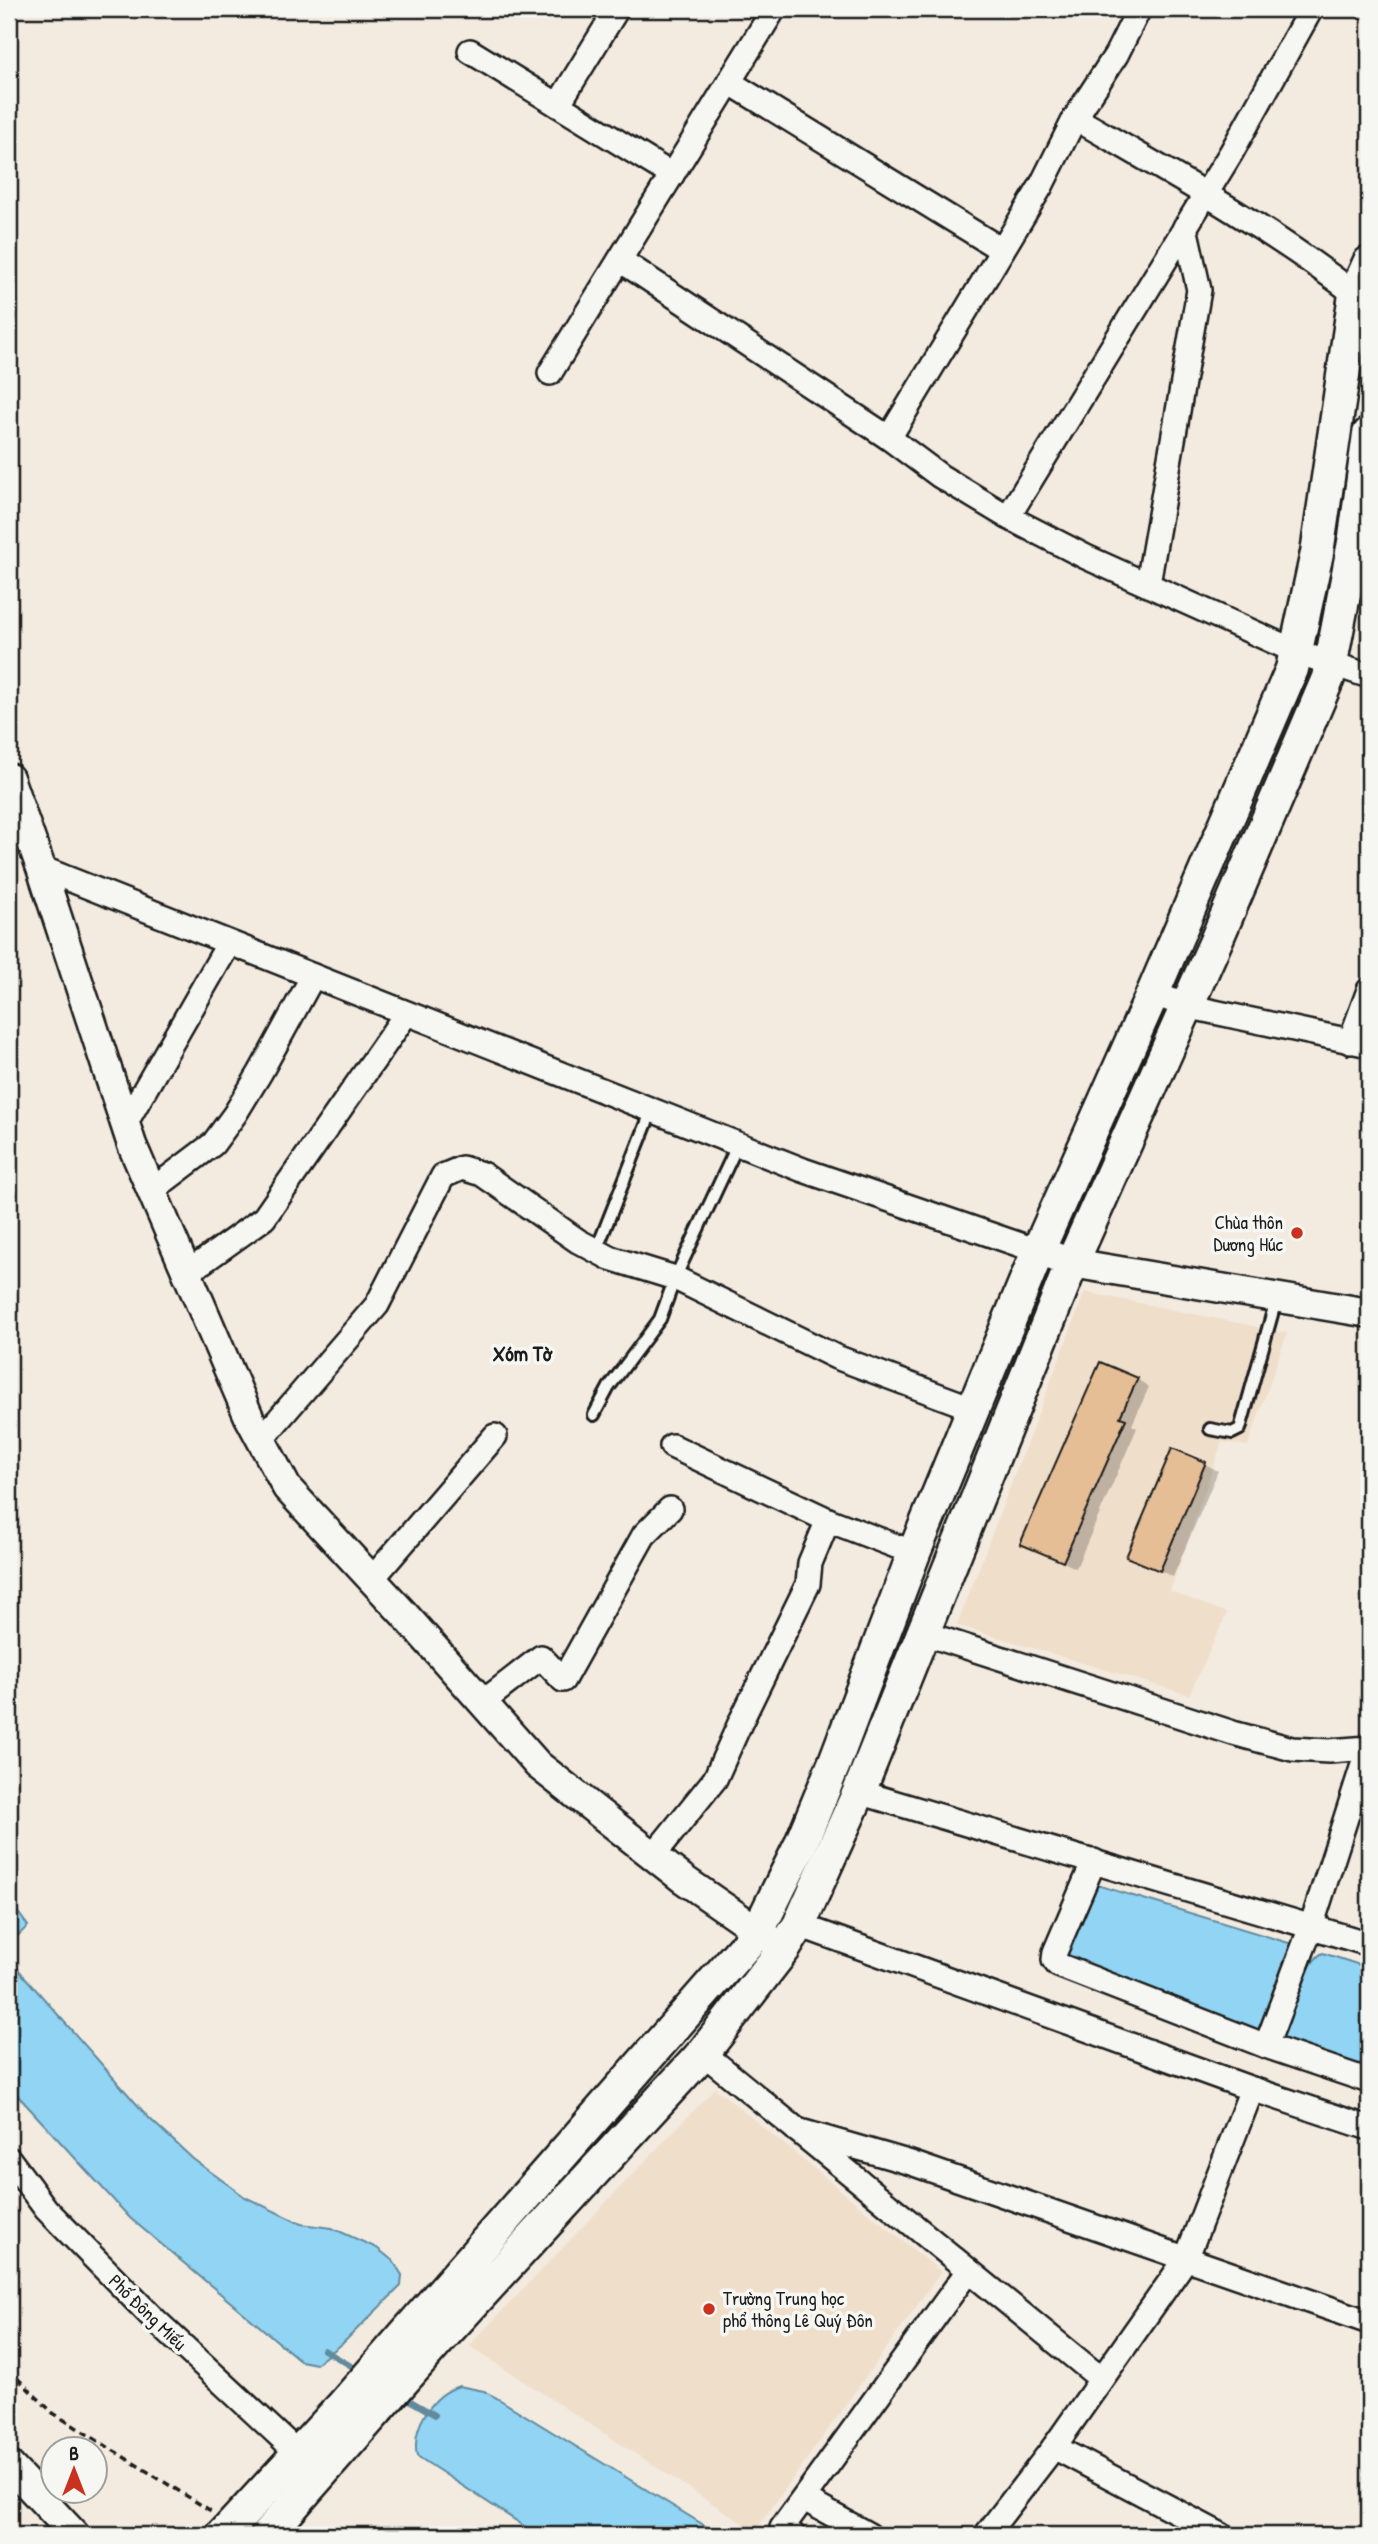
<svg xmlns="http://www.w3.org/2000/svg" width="1378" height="2544" font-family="'Patrick Hand',sans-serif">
  <rect width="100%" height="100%" fill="#f3ebe0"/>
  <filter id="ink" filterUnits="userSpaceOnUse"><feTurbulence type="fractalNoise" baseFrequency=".0143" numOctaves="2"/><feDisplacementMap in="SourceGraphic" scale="14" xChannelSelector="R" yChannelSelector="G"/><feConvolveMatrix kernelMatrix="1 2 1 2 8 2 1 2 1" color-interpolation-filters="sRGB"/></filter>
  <g filter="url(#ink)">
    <g fill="#efdeca">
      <polygon points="1085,1292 1287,1333 1248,1446 1222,1442 1170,1591 1227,1613 1189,1695 957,1625"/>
      <polygon points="715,2088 941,2272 755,2531 469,2346"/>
    </g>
    <g fill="#91d4f3" stroke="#628a9d" stroke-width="2">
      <polygon points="1097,1885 1289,1943 1291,1955 1259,2028 1256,2031 1065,1957 1093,1887"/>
      <polygon points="9,1900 28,1926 9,1944"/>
      <path d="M 1323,1953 L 1369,1968 L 1369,2074 L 1282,2041 L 1280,2031 C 1288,2014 1308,1958 1323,1953 Z"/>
      <polygon points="9,1959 148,2117 193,2159 245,2197 301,2224 332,2228 377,2248 393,2261 402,2275 401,2286 342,2344 316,2364 301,2361 130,2218 9,2086"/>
      <path d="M 459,2386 L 484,2391 L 497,2398 L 720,2535 L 538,2535 L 417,2456 C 411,2427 432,2395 459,2386 Z"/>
    </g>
    <g fill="#0003">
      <polygon points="1137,1379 1149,1387 1132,1425 1137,1428 1076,1568 1022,1543"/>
      <polygon points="1205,1464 1218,1471 1173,1577 1129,1556"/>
    </g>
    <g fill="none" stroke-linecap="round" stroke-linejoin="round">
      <g stroke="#628a9d" stroke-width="6">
        <polyline points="324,2350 358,2370"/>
        <polyline points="402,2396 435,2415"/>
      </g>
    </g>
    <g fill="#e6be96" stroke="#1c1c1c" stroke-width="2">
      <polygon points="1100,1362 1138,1378 1120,1417 1126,1419 1063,1562 1020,1544"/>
      <polygon points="1172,1448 1206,1462 1160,1571 1126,1557"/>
    </g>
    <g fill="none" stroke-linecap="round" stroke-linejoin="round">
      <g stroke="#1c1c1c" stroke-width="16">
        <g id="service">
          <polyline points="596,1251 652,1110"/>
          <polyline points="594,1415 609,1387 660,1319 675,1278 738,1144"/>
          <polyline points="1210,1429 1232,1433 1240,1429 1276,1300"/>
        </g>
      </g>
      <g stroke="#1c1c1c" stroke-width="28">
        <g id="minor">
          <polyline points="470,51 672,175"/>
          <polyline points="729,82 1002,250"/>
          <polyline points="558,105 617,9"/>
          <path d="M 1075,118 C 1170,173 1268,227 1355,294"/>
          <polyline points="620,260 889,438 940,476 1008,517 1086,557 1297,652 1369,676"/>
          <polyline points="550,373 774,9"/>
          <polyline points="889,438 1041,186 1075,118 1116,55 1139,9"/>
          <polyline points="1008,517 1231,153 1311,9"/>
          <polyline points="1148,584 1199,290 1185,227"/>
          <polyline points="41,868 803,1170 1038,1251"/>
          <polyline points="1153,993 1186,1006 1369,1045"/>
          <polyline points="1350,1042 1369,990"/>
          <polyline points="125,1124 229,943"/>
          <polyline points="151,1191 213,1144 235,1114 260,1073 313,976"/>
          <polyline points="187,1273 264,1218 406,1014"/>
          <polyline points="261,1440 377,1305 443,1176 462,1168 482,1174 578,1241 610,1258 675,1278 836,1357 972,1408"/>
          <polyline points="672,1446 828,1520 914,1553"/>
          <polyline points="372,1579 495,1436"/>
          <polyline points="923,1633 1233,1733 1292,1749 1329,1751 1369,1748"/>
          <polyline points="483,1702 541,1657 563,1680 644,1535 670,1509"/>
          <polyline points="859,1792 1369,1944"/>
          <polyline points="653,1856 715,1779 741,1721 808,1584 810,1563 828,1520"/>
          <polyline points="1094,1861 1055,1952 1054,1960 1058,1965 1266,2046 1369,2081"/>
          <polyline points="799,1925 1252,2089 1369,2128"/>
          <polyline points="1266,2046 1311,1927 1369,1746"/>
          <polyline points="703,2053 1100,2378"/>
          <polyline points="797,2130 911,2163 1369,2322"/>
          <polyline points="9,2159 46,2209 155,2320 299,2454"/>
          <polyline points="1054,2447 1221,2535"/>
          <polyline points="804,2499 869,2535"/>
          <polyline points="793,2535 782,2528 968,2271"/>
          <polyline points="986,2535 1054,2447 1186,2259 1252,2089"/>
        </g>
      </g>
      <g stroke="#1c1c1c" stroke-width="33">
        <g id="tertiary">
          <polyline points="9,778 41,868 132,1145 249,1417 287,1488 404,1614 538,1765 683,1879 777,1944"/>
          <polyline points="1038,1251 1072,1263 1369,1313"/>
          <polyline points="9,2465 75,2535"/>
        </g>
      </g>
      <g stroke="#1c1c1c" stroke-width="37">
        <g id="secondary">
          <polyline points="223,2535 343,2405 758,1931 800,1846 834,1764 914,1553 1038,1251 1153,993 1292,669 1317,553 1355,294 1369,263"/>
          <polyline points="267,2535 440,2339 703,2053 784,1949 799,1925 859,1792 1072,1263 1216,941 1328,678 1355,537 1369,434"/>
        </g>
      </g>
      <polyline stroke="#1c1c1c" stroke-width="3.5" stroke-dasharray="7 5" stroke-linecap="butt" points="9,2370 53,2413 211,2511"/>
      <use href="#service" stroke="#f6f6f2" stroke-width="10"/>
      <use href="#minor" stroke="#f6f6f2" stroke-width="23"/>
      <use href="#tertiary" stroke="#f6f6f2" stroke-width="28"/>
      <use href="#secondary" stroke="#f6f6f2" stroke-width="32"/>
    </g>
  </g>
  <g fill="#c8321e" stroke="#f6f6f2" stroke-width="2.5">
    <circle cx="1297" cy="1233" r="7"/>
    <circle cx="709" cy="2309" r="7"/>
  </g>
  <g text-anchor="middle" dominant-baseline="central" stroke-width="7" stroke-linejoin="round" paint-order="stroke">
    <g font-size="19" fill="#1c1c1c" stroke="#f6f6f2" text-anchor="end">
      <text x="1283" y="1222">Chùa thôn<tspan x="1283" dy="22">Dương Húc</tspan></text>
      <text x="723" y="2298" text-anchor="start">Trường Trung học<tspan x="723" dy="22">phổ thông Lê Quý Đôn</tspan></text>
    </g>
    <g font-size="19" fill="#1c1c1c" stroke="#f6f6f2">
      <text transform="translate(148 2312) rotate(44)">Phố Đông Miếu</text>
    </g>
    <g font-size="21" font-weight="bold" fill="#1c1c1c" stroke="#f6f6f2">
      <text x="522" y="1353">Xóm Tờ</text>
    </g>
  </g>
  <rect width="1378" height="2544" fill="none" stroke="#f6f6f2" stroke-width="35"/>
  <rect x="18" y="18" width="1343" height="2509" fill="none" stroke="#1c1c1c" stroke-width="2.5" filter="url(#ink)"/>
  <g transform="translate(74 2470)"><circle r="33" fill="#f6f6f2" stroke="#9f9f9c" stroke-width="2"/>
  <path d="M0-5L12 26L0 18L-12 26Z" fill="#c8321e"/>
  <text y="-10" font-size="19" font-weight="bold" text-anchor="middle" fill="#1c1c1c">B</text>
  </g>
</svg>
